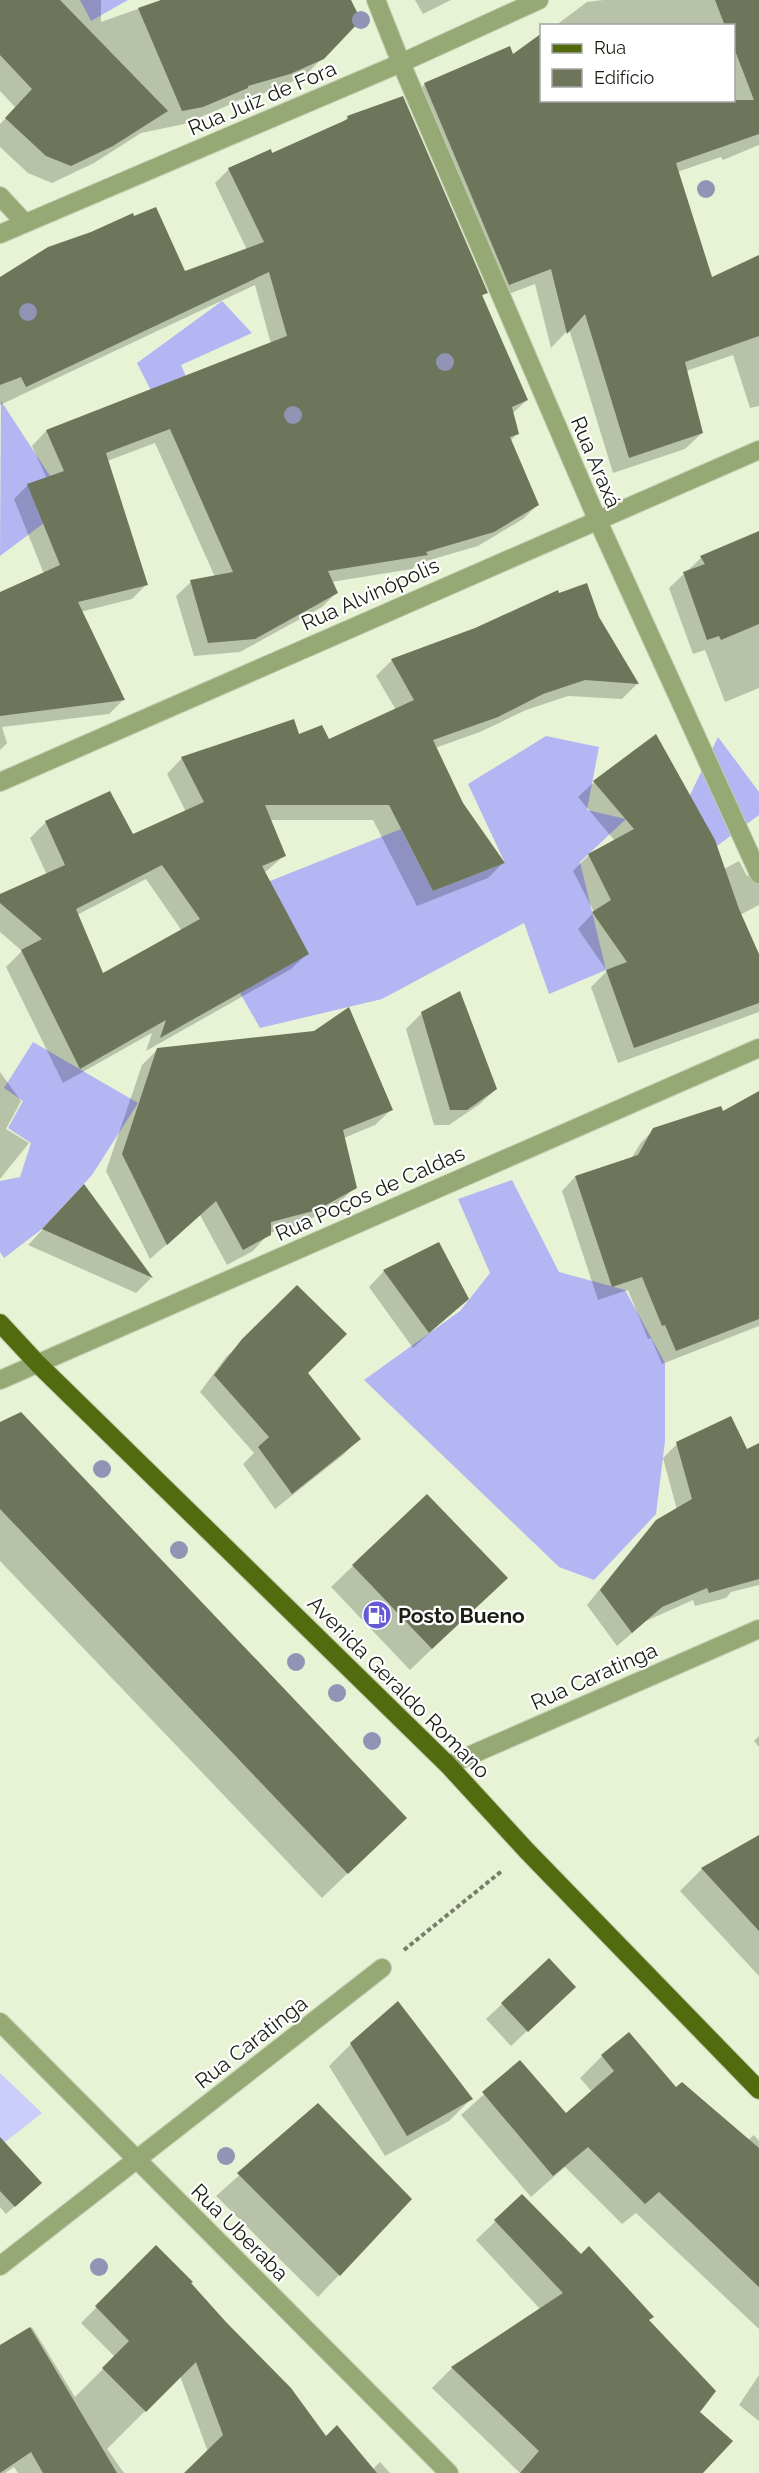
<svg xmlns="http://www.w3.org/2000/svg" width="759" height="2473" font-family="Raleway,sans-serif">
  <rect width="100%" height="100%" fill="#e7f3d4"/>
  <polygon fill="#cbcefb" points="0,2073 42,2113 0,2146"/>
  <g fill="#b4b6f4">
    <polygon points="80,0 128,0 91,21"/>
    <polygon points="222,301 252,333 181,365 201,411 172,432 137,363"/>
    <polygon points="1,401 50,476 44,523 0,556"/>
    <polygon points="546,736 599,747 587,810 626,819 580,862 606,970 549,994 524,923 382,999 260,1028 240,993 270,881 401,829 433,891 505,863 468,784"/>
    <polygon points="718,737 759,792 759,815 717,846 664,823 690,795"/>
    <polygon points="33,1042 138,1103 92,1175 42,1229 4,1258 0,1252 0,1181 20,1177 31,1143 8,1128 23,1101 4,1088"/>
    <polygon points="512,1180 559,1272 625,1290 665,1363 665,1441 656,1514 594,1580 559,1567 364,1380 460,1311 490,1273 458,1199"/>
  </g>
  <g fill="#0003" fill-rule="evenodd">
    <polygon points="0,0 101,0 101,22 163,0 349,0 323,57 305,76 271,91 233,102 229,105 184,124 141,133 94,163 52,183 28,173 0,147 0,124 16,108 0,91"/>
    <polygon points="415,0 451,0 423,14"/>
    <polygon points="603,0 759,0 759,145 723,160 721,157 677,172 711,279 759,257 759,406 750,408 733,355 686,371 702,433 685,449 613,473 569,329 551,348 535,284 493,300 409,100 425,84 542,100 734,100 734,26 555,26 587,2"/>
    <polygon points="348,117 486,293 481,297 527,400 512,414 517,434 510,441 537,505 523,519 478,546 416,564 412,569 331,582 336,593 322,607 240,652 194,656 176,596 191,582 215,577 155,443 107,461 146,585 132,599 80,612 123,700 109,714 2,727 7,743 0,750 0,594 44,574 14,499 28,485 47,479 32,446 46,431 271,344 255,285 0,405 0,278 184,273 247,250 215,183 229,169 271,155 341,124"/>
    <polygon points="759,532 759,688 725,702 705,650 693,654 669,588 702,557"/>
    <path d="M 558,595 L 597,618 L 637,684 L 622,699 L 568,696 L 526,710 L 480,732 L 435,748 L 462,804 L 503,863 L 488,878 L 417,906 L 373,820 L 270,820 L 284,856 L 264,873 L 307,954 L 291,969 L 146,1051 L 152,1033 L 63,1083 L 6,967 L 22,951 L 0,932 L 0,896 L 47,875 L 30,838 L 46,822 L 132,836 L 186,812 L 167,774 L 182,758 L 298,736 L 328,741 L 396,710 L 376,676 L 392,660 L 475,630 ZM 146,879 L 182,931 L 102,975 L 77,915 Z"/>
    <polygon points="594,782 724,869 739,861 747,876 749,875 745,866 759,852 759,905 740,915 759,958 759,1012 618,1063 591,987 607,971 578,929 594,912 573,871 589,855 615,841 578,797"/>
    <polygon points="422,1013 496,1089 480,1104 449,1125 434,1125 406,1029"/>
    <polygon points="158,1049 391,1110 375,1125 344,1138 355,1187 339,1203 300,1225 269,1233 253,1251 227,1265 200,1215 150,1259 106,1171 142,1065"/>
    <polygon points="0,1072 21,1101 6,1129 29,1143 0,1179"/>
    <polygon points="759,1093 759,1326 662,1364 651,1338 648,1339 628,1290 598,1300 562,1191 575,1177 631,1159 640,1144 654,1129 722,1113"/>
    <polygon points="84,1186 151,1278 136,1293 28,1245"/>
    <polygon points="384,1271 467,1299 413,1348 369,1287"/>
    <polygon points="297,1287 306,1373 359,1439 343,1455 275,1509 243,1464 254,1453 200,1392 226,1357"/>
    <polygon points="0,1424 379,1843 322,1898 0,1561"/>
    <polygon points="677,1444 746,1451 759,1455 759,1585 731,1592 726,1598 695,1606 693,1600 646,1621 617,1646 587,1605 643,1536 657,1521 677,1510 663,1458"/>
    <polygon points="353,1566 484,1599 410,1670 331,1587"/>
    <polygon points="759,1736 759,1747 754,1741"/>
    <polygon points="759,1836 759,1976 680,1891 702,1869"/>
    <polygon points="558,2002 511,2046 486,2019 502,2004"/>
    <polygon points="351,2044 471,2099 449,2121 385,2156 329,2066"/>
    <polygon points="602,2056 676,2089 748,2140 754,2135 759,2141 759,2329 636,2213 622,2224 565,2167 531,2197 461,2115 520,2062 565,2115 592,2092 580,2078"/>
    <polygon points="318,2105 339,2275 318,2297 216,2196"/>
    <polygon points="0,2161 32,2191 6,2214 0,2207"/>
    <polygon points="522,2196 701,2473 520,2473 432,2388 452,2368 541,2310 476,2240"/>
    <polygon points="156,2247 326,2438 372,2470 380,2462 390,2473 187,2473 208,2452 180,2376 107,2449 124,2473 18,2473 14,2467 5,2473 0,2473 0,2346 32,2327 75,2397 115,2357 81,2323"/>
    <polygon points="759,2375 759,2421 739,2405"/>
  </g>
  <g fill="#6d765b" fill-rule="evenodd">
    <polygon points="0,0 60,0 168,111 113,146 71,166 46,156 5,118 32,89 0,55"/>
    <polygon points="161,0 351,0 361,20 324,59 290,74 248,86 248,88 203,107 182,111 138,8"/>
    <polygon points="715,0 759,0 759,134 676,163 712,277 759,255 759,336 685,362 703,433 629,458 585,314 567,334 551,269 509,285 424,83 510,46 513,54 542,33 542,100 754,100 734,48 734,26 725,26"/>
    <polygon points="403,96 488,293 482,295 528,400 512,407 519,434 510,437 539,505 494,532 426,552 428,555 328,571 338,593 255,639 208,643 190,580 233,572 170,429 106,453 148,585 78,602 125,700 0,716 0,592 60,565 27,484 64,471 46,430 287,336 269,272 26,387 21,377 0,385 0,277 48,247 91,232 133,213 134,216 156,207 185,271 264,242 228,168 271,149 272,153 348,119 347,116"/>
    <polygon points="759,531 759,624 721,640 719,636 707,640 683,572 705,564 700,556"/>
    <path d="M 587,583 L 599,617 L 639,684 L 585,680 L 543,694 L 498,717 L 433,740 L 463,803 L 505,863 L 433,891 L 389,805 L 265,805 L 286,856 L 262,866 L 309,954 L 160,1038 L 166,1020 L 80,1069 L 21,950 L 42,939 L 0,903 L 0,894 L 65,865 L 45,821 L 110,791 L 133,834 L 204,802 L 181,757 L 294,719 L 299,734 L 322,725 L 329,739 L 414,700 L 391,659 L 475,628 L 558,590 L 559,593 ZM 162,865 L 200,919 L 103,973 L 76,909 Z"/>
    <polygon points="656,734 715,840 739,909 759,954 759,1003 634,1048 606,970 627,962 592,912 611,900 588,854 634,829 593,781"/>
    <polygon points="460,991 497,1089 467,1110 450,1110 421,1012"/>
    <polygon points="349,1007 393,1110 343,1130 357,1188 317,1210 271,1222 271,1235 243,1250 216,1201 167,1245 122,1154 157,1048 314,1031"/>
    <polygon points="759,1091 759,1319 676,1351 665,1325 662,1326 642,1277 612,1287 575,1176 638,1155 653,1128 721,1106 723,1111"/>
    <polygon points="84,1184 153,1278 42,1229"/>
    <polygon points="439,1242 469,1299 429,1333 383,1270"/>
    <polygon points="297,1285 347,1334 308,1373 361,1439 292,1494 258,1447 269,1437 214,1375 242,1339"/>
    <polygon points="21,1412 407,1818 348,1874 0,1509 0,1422"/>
    <polygon points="731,1416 747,1449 759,1443 759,1579 709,1593 707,1588 662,1607 632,1633 600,1590 656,1520 692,1499 676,1442"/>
    <polygon points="427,1494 508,1578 432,1649 352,1565"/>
    <polygon points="759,1835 759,1931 701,1868"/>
    <polygon points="549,1958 576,1987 528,2032 501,2003"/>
    <polygon points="398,2001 473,2099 407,2136 350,2043"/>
    <polygon points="629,2032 676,2087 682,2082 759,2148 759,2287 659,2192 645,2204 588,2147 553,2176 482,2092 520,2060 566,2113 614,2071 601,2055"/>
    <polygon points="318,2103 412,2199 340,2276 237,2173"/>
    <polygon points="0,2137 42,2183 15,2207 0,2191"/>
    <polygon points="522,2194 581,2254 589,2246 654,2317 649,2320 716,2391 700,2412 733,2441 703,2473 520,2473 539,2451 451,2367 563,2293 494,2220"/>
    <polygon points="156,2245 193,2282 191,2283 226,2322 291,2388 326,2436 337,2425 377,2473 184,2473 223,2435 196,2362 146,2412 102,2368 129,2341 95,2306"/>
    <polygon points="30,2327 117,2473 43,2473 31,2452 0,2473 0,2345"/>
  </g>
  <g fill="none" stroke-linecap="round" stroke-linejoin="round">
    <g stroke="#c2cdb1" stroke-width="20">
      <g id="street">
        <polyline points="376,0 401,63 597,519 759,874"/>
        <polyline points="0,196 25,223"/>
        <polyline points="0,234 401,63 539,0"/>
        <polyline points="0,782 759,450"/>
        <polyline points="0,1380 759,1048"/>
        <polyline points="448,1765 759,1629"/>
        <polyline points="0,2022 449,2473"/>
        <polyline points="0,2266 382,1968"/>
      </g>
    </g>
    <g stroke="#c2cdb1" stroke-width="20">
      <polyline id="primary" points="0,1323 38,1364 448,1765 527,1851 759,2090"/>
    </g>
    <polyline stroke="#777e6a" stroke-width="4" stroke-dasharray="4.5 3" stroke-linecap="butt" points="404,1950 503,1870"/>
    <use href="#street" stroke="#96a874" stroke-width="18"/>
    <use href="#primary" stroke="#536b0f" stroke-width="18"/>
  </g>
  <g fill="#9294b6">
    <circle cx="361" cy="20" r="9"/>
    <circle cx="706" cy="189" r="9"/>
    <circle cx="28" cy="312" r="9"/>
    <circle cx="445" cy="362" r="9"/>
    <circle cx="293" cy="415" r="9"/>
    <circle cx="102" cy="1469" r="9"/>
    <circle cx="179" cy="1550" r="9"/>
    <circle cx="296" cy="1662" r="9"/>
    <circle cx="337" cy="1693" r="9"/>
    <circle cx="372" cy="1741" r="9"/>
    <circle cx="226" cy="2156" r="9"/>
    <circle cx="99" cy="2267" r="9"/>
  </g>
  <defs>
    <g id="fuel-disc" transform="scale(1.5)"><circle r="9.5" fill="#655ad4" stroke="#fff"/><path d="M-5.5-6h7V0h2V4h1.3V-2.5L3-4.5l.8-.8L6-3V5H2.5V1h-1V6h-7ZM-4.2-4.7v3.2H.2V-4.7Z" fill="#fff"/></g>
  </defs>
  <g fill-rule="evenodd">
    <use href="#fuel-disc" x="377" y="1615"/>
  </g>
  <g text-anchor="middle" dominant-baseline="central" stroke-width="4.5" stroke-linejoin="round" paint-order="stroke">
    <g font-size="21" fill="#1a1e13" stroke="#fff">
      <text transform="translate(262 98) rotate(-23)">Rua Juiz de Fora</text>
      <text transform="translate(596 462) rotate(67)">Rua Araxá</text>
      <text transform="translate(370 594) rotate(-24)">Rua Alvinópolis</text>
      <text transform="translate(370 1193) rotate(-24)">Rua Poços de Caldas</text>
      <text transform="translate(594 1676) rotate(-24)">Rua Caratinga</text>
      <text transform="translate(399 1687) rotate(45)">Avenida Geraldo Romano</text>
      <text transform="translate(251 2042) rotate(-38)">Rua Caratinga</text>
      <text transform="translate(240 2232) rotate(45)">Rua Uberaba</text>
    </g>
    <g font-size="21" font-weight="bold" fill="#1a1e13" stroke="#fff" text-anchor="start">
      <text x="398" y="1615">Posto Bueno</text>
    </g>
  </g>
  <rect x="540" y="24" width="195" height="78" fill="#ffffff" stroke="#a3a5a1" stroke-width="1.5"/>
  <rect x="552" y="44" width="30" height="9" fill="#536b0f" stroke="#a3a5a1" stroke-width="1.5"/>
  <text x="594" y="54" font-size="18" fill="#1a1e13">Rua</text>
  <rect x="552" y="69" width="30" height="18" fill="#6d765b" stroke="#a3a5a1" stroke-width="1.5"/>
  <text x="594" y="84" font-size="18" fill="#1a1e13">Edifício</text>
</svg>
